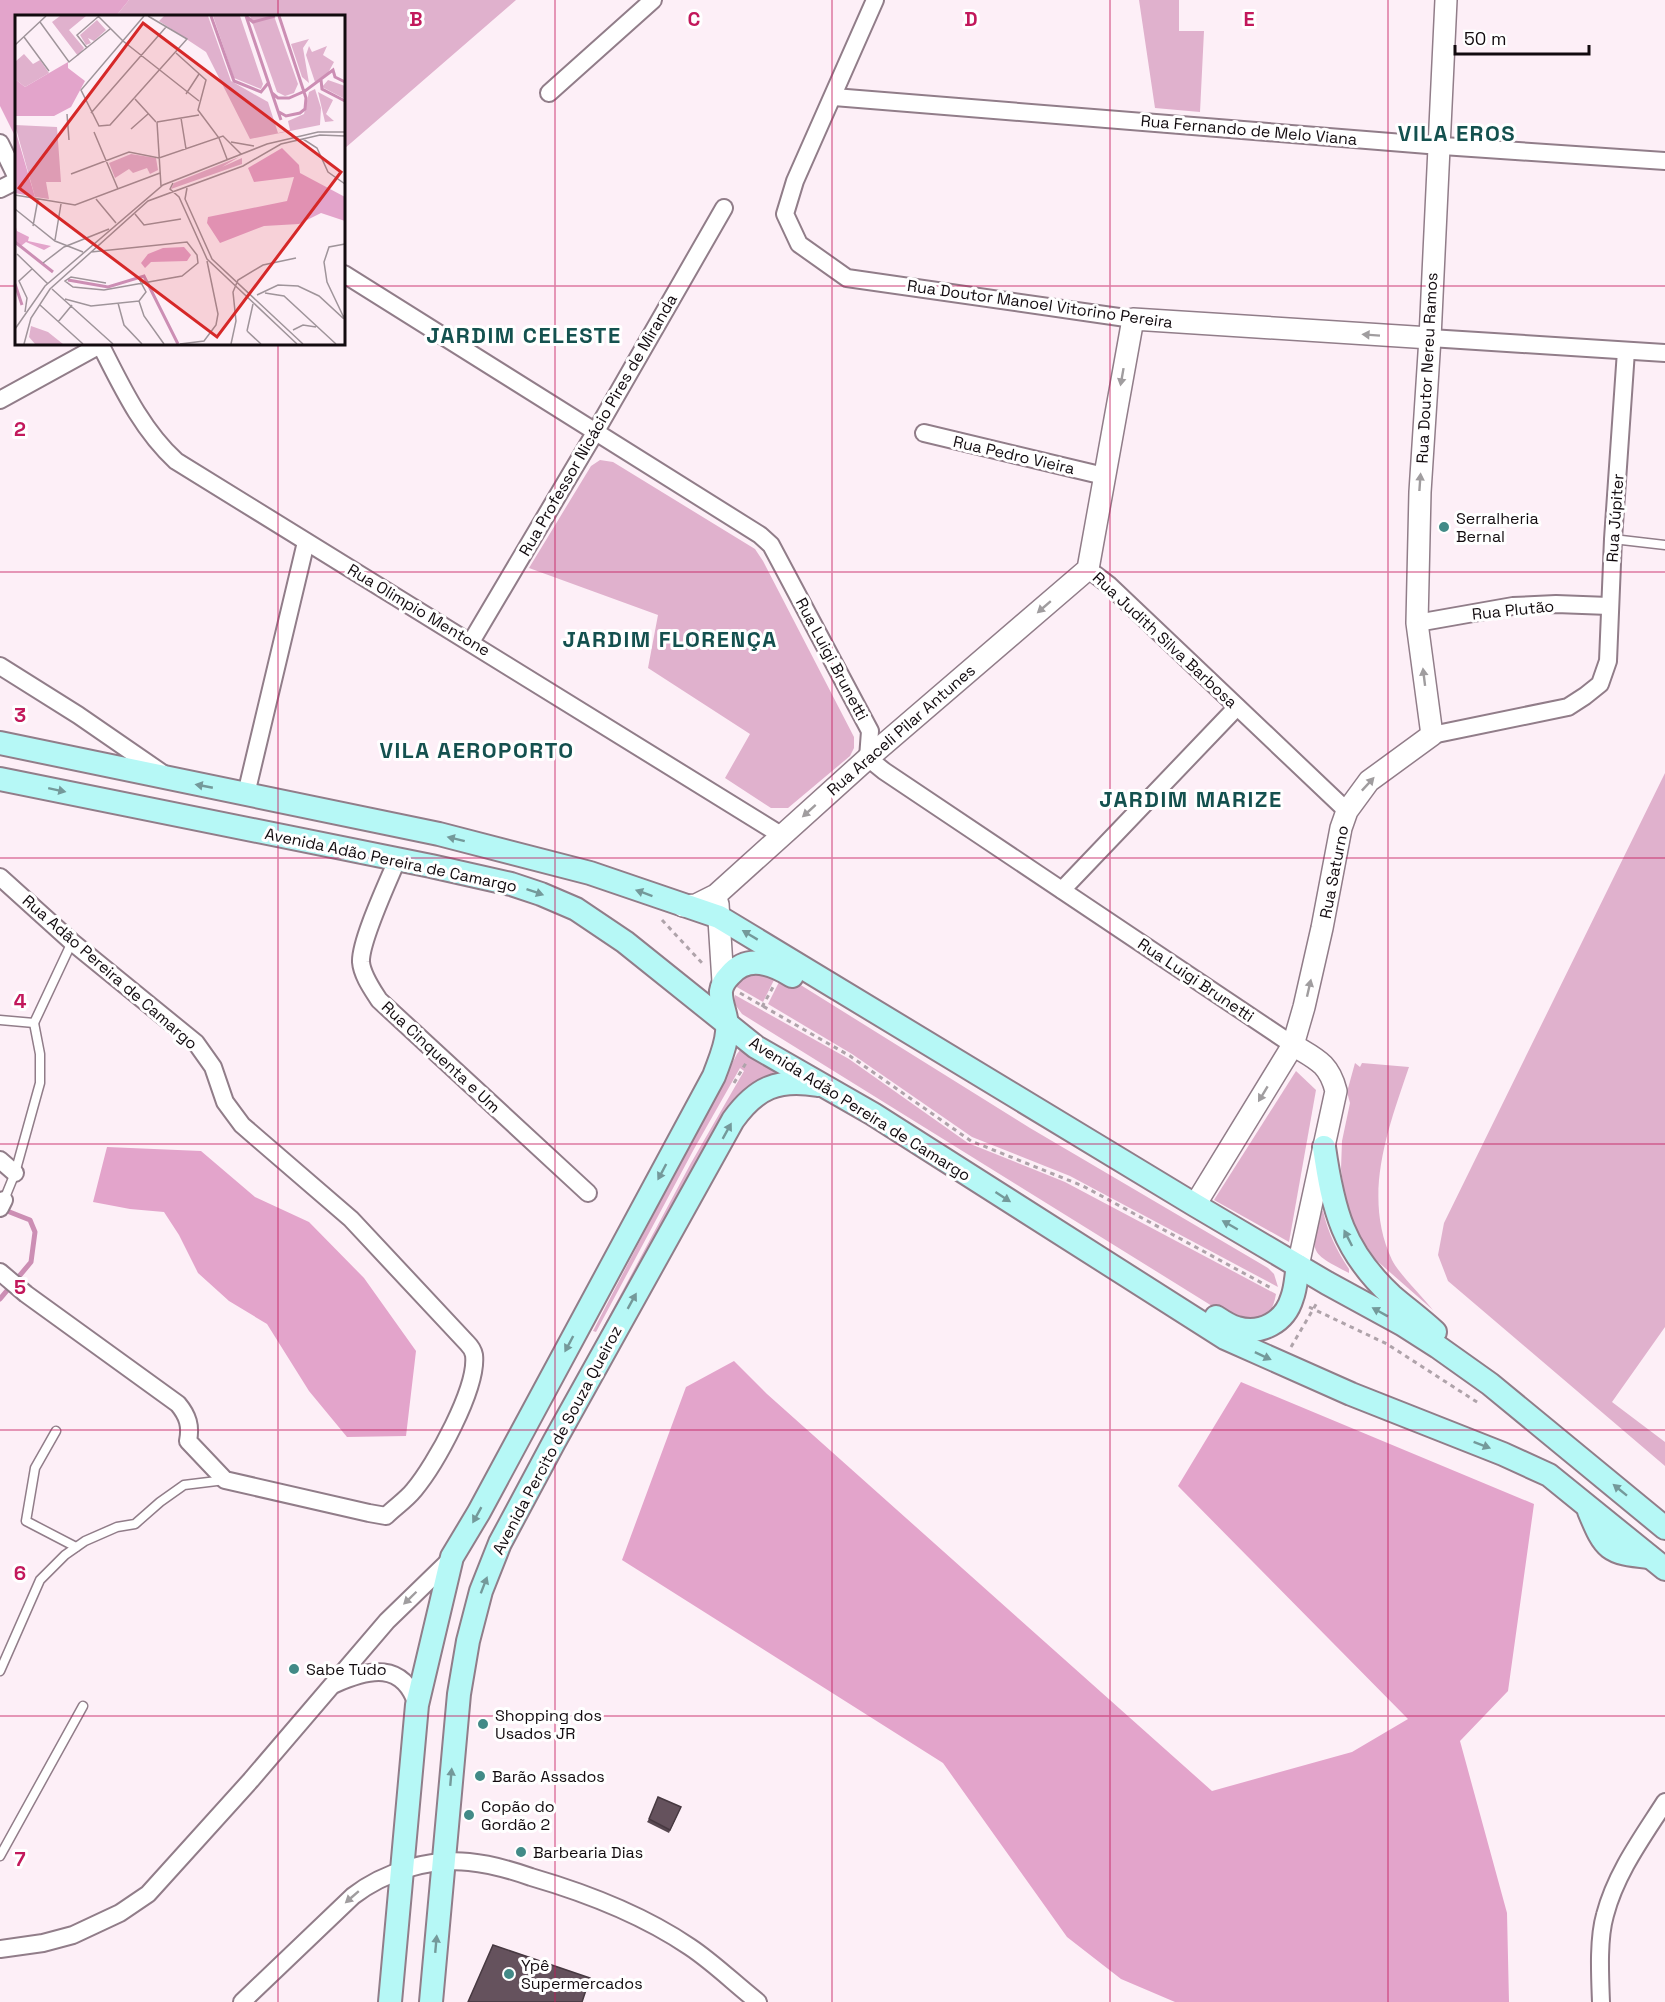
<svg xmlns="http://www.w3.org/2000/svg" width="1665" height="2002" font-family="'Space Grotesk',sans-serif">
  <rect width="100%" height="100%" fill="#fdeff7"/>
  <g fill="#e0b1cd">
    <polygon points="129,0 516,0 344,149 344,16 116,16"/>
    <polygon points="1139,0 1179,0 1179,31 1204,31 1200,112 1155,108"/>
    <polygon points="600,460 613,462 755,549 763,561 854,737 854,748 850,756 788,808 771,808 725,778 750,734 648,668 658,615 529,568 591,466"/>
    <polygon points="1665,773 1665,1327 1612,1402 1665,1442 1665,1466 1448,1281 1438,1255 1444,1223"/>
    <polygon points="743,972 778,972 763,1002 735,986"/>
    <polygon points="783,974 1030,1128 1268,1268 1274,1274 1278,1287 1070,1176 972,1137 852,1054 768,1004"/>
    <path d="M 735,995 L 849,1059 L 968,1143 L 1065,1182 L 1276,1294 C 1271,1323 1257,1321 1233,1319 L 742,1014 L 734,1003 Z"/>
    <path d="M 744,1049 L 778,1071 C 755,1080 742,1089 727,1108 L 603,1334 L 600,1333 L 691,1163 L 744,1071 L 740,1068 L 694,1149 L 596,1332 L 593,1331 L 737,1054 L 740,1050 Z"/>
    <path d="M 1355,1063 L 1360,1067 L 1362,1063 L 1409,1067 C 1388,1129 1362,1196 1392,1260 C 1399,1274 1422,1296 1433,1310 L 1376,1260 L 1361,1238 L 1350,1214 L 1344,1191 L 1341,1169 L 1342,1141 L 1350,1103 L 1347,1092 Z"/>
    <polygon points="1296,1071 1316,1090 1289,1242 1214,1200"/>
    <path d="M 1320,1210 L 1323,1211 C 1328,1233 1337,1251 1349,1269 L 1349,1273 C 1308,1252 1311,1253 1320,1210 Z"/>
  </g>
  <g fill="#e3a4cb">
    <polygon points="0,0 129,0 116,16 16,16 16,138 0,106"/>
    <polygon points="107,1147 201,1151 255,1197 309,1222 364,1278 416,1351 406,1436 347,1437 309,1391 267,1324 229,1301 198,1273 179,1235 164,1212 130,1209 93,1202"/>
    <polygon points="734,1361 767,1394 1212,1791 1352,1752 1408,1719 1178,1486 1241,1382 1534,1504 1508,1691 1460,1741 1507,1913 1509,2002 1175,2002 1121,1979 1067,1937 943,1763 622,1560 686,1387"/>
  </g>
  <g fill="none" stroke-linecap="round" stroke-linejoin="round">
    <polyline stroke="#cc8eb4" stroke-width="5" points="0,1299 31,1262 35,1232 30,1220 2,1209"/>
    <g stroke="#917d89" stroke-width="11">
      <g id="service">
        <polyline points="1613,539 1665,545"/>
        <polyline points="0,1020 34,1023"/>
        <polyline points="34,1023 72,942"/>
        <polyline points="4,1200 15,1173 40,1083 40,1054 34,1023"/>
        <polyline points="56,1431 35,1468 26,1521 76,1547"/>
        <polyline points="0,1671 40,1580 65,1555 85,1541 117,1527 135,1524 160,1502 184,1485 225,1480"/>
        <polyline points="0,1856 83,1706"/>
      </g>
    </g>
    <g stroke="#917d89" stroke-width="20">
      <g id="minor">
        <polyline points="875,0 795,181 785,214 799,244 847,278 1133,319"/>
        <polyline points="549,93 653,0"/>
        <polyline points="834,97 1428,145 1665,161"/>
        <polyline points="0,143 16,176"/>
        <polyline points="0,189 16,181"/>
        <polyline points="344,274 760,535 771,545 870,731 868,758 884,771 1293,1045"/>
        <polyline points="1430,338 1665,353"/>
        <path d="M 100,344 C 121,385 141,429 176,461 L 781,835"/>
        <polyline points="0,400 100,345"/>
        <polyline points="924,433 1104,476"/>
        <polyline points="1088,569 1109,585 1347,811"/>
        <polyline points="1417,623 1513,606 1556,604 1609,606"/>
        <polyline points="471,642 596,431 724,208"/>
        <polyline points="0,666 78,715 165,775"/>
        <polyline points="1432,735 1568,707 1585,696 1600,684 1608,661 1613,539 1626,351"/>
        <polyline points="246,794 306,542"/>
        <path d="M 397,860 C 388,882 360,941 361,962 C 362,975 372,989 379,1000 L 588,1193"/>
        <path d="M 0,877 L 72,942 L 196,1043 L 213,1067 L 225,1102 L 242,1125 L 351,1219 L 467,1343 C 470,1346 473,1350 474,1355 C 478,1388 435,1465 414,1490 C 406,1500 395,1507 386,1516 L 369,1513 L 225,1480 L 188,1441 C 191,1426 188,1416 178,1404 L 26,1294 L 0,1272"/>
        <polyline points="1062,890 1237,707"/>
        <polyline points="0,1160 15,1173"/>
        <polyline points="0,1208 4,1200"/>
        <path d="M 335,1684 C 369,1669 403,1661 417,1705"/>
        <polyline points="0,1949 43,1943 73,1935 120,1913 148,1894 251,1780 387,1621 452,1558"/>
        <path d="M 242,2002 L 353,1896 C 384,1872 429,1858 469,1862 C 490,1864 511,1870 531,1877 C 586,1893 643,1915 690,1947 C 714,1963 735,1984 758,2002"/>
        <path d="M 1601,2002 C 1600,1976 1598,1939 1605,1915 C 1616,1873 1642,1838 1665,1802"/>
      </g>
    </g>
    <g stroke="#917d89" stroke-width="24">
      <g id="tertiary">
        <polyline points="718,904 723,982"/>
        <polyline points="683,906 696,905 716,895 868,758 1088,569 1133,319 1430,338"/>
        <path d="M 1293,1045 C 1316,1059 1329,1063 1336,1091 L 1298,1266"/>
        <polyline points="1195,1205 1293,1045 1304,1007 1322,928 1341,828 1347,811 1369,781 1432,735 1417,623 1420,492 1430,338 1446,0"/>
      </g>
    </g>
    <g stroke="#917d89" stroke-width="26">
      <g id="secondary">
        <polyline points="0,743 439,834 590,873 719,917 1195,1205 1327,1283 1402,1324 1438,1347 1490,1384 1665,1528"/>
        <polyline points="0,779 431,866 511,884 541,894 576,909 625,942 756,1047 873,1114 1225,1338 1351,1394 1503,1454 1549,1475 1665,1569"/>
        <path d="M 1324,1147 C 1333,1210 1343,1251 1392,1296 C 1406,1308 1421,1319 1435,1332"/>
        <path d="M 1216,1317 C 1222,1321 1229,1326 1237,1328 C 1261,1335 1285,1322 1292,1298 C 1296,1288 1296,1276 1298,1266"/>
        <path d="M 1589,1511 C 1605,1550 1608,1553 1649,1557"/>
        <path d="M 390,2002 L 417,1705 L 452,1557 L 479,1512 L 714,1076 C 719,1062 726,1047 727,1032 C 729,1018 720,1005 721,991 C 722,984 725,980 730,975 C 748,954 773,964 792,976"/>
        <path d="M 431,2002 L 459,1694 L 468,1641 L 481,1591 L 500,1543 L 554,1442 L 733,1120 C 756,1088 778,1078 818,1085"/>
      </g>
    </g>
    <g stroke="#afa3aa" stroke-width="3" stroke-dasharray="4.5 4.5" stroke-linecap="butt">
      <polyline points="662,920 702,963"/>
      <polyline points="740,993 850,1056 971,1141 1083,1186 1273,1289"/>
      <polyline points="762,1007 773,987"/>
      <polyline points="734,1083 746,1063"/>
      <polyline points="1309,1307 1387,1344 1480,1404"/>
      <polyline points="1291,1347 1318,1301"/>
    </g>
    <use href="#service" stroke="#fff" stroke-width="8"/>
    <use href="#minor" stroke="#fff" stroke-width="16"/>
    <use href="#tertiary" stroke="#fff" stroke-width="21"/>
    <use href="#secondary" stroke="#b6f8f6" stroke-width="22"/>
  </g>
  <polygon fill="#574750" points="681,1807 669,1833 647,1822 649,1819"/>
  <g fill="#65525d" stroke="#473941" stroke-width="1.5">
    <polygon points="658,1797 681,1807 670,1830 649,1819"/>
    <polygon points="493,1945 590,1978 582,2002 468,2002"/>
  </g>
  <defs><path id="oneway-solid" d="M-6-.8H1V-3.2L6.5 0L1 3.2V.8H-6Z" transform="scale(1.5)"/></defs>
  <g fill="#a09d9f">
    <use href="#oneway-solid" transform="translate(1371 335) rotate(-176)"/>
    <use href="#oneway-solid" transform="translate(1122 377) rotate(100)"/>
    <use href="#oneway-solid" transform="translate(1420 482) rotate(-86)"/>
    <use href="#oneway-solid" transform="translate(1044 607) rotate(139)"/>
    <use href="#oneway-solid" transform="translate(1424 677) rotate(-97)"/>
    <use href="#oneway-solid" transform="translate(1368 784) rotate(-47)"/>
    <use href="#oneway-solid" transform="translate(809 811) rotate(138)"/>
    <use href="#oneway-solid" transform="translate(1309 988) rotate(-77)"/>
    <use href="#oneway-solid" transform="translate(1263 1094) rotate(121)"/>
    <use href="#oneway-solid" transform="translate(410 1598) rotate(136)"/>
    <use href="#oneway-solid" transform="translate(352 1897) rotate(139)"/>
  </g>
  <g fill="#74999a">
    <use href="#oneway-solid" transform="translate(204 786) rotate(-169)"/>
    <use href="#oneway-solid" transform="translate(57 790) rotate(12)"/>
    <use href="#oneway-solid" transform="translate(456 839) rotate(-166)"/>
    <use href="#oneway-solid" transform="translate(535 892) rotate(19)"/>
    <use href="#oneway-solid" transform="translate(644 893) rotate(-160)"/>
    <use href="#oneway-solid" transform="translate(750 935) rotate(-149)"/>
    <use href="#oneway-solid" transform="translate(727 1131) rotate(-61)"/>
    <use href="#oneway-solid" transform="translate(662 1172) rotate(118)"/>
    <use href="#oneway-solid" transform="translate(1003 1197) rotate(33)"/>
    <use href="#oneway-solid" transform="translate(1230 1225) rotate(-150)"/>
    <use href="#oneway-solid" transform="translate(1348 1238) rotate(-117)"/>
    <use href="#oneway-solid" transform="translate(632 1301) rotate(-61)"/>
    <use href="#oneway-solid" transform="translate(1380 1312) rotate(-151)"/>
    <use href="#oneway-solid" transform="translate(569 1344) rotate(118)"/>
    <use href="#oneway-solid" transform="translate(1263 1356) rotate(25)"/>
    <use href="#oneway-solid" transform="translate(1482 1445) rotate(21)"/>
    <use href="#oneway-solid" transform="translate(1620 1490) rotate(-141)"/>
    <use href="#oneway-solid" transform="translate(477 1515) rotate(119)"/>
    <use href="#oneway-solid" transform="translate(484 1585) rotate(-69)"/>
    <use href="#oneway-solid" transform="translate(451 1777) rotate(-85)"/>
    <use href="#oneway-solid" transform="translate(436 1944) rotate(-85)"/>
  </g>
  <path fill="none" stroke="#c2185b" stroke-width="1.5" stroke-opacity="0.55" d="M 278,0 L 278,16M 555,0 L 555,2002M 832,0 L 832,2002M 1110,0 L 1110,2002M 1388,0 L 1388,2002M 0,286 L 16,286M 344,286 L 1665,286M 278,344 L 278,2002M 0,572 L 1665,572M 0,858 L 1665,858M 0,1144 L 1665,1144M 0,1430 L 1665,1430M 0,1716 L 1665,1716"/>
  <g fill="#428a87" stroke="#fff" stroke-width="2">
    <circle cx="1444" cy="527" r="6"/>
    <circle cx="294" cy="1669" r="6"/>
    <circle cx="483" cy="1724" r="6"/>
    <circle cx="480" cy="1776" r="6"/>
    <circle cx="469" cy="1815" r="6"/>
    <circle cx="521" cy="1852" r="6"/>
    <circle cx="509" cy="1974" r="6"/>
  </g>
  <g text-anchor="middle" dominant-baseline="central" stroke-width="6" stroke-linejoin="round" paint-order="stroke">
    <g font-size="16" fill="#120b0f" stroke="#fff">
      <text transform="translate(1249 130) rotate(5)">Rua Fernando de Melo Viana</text>
      <text transform="translate(1040 304) rotate(8)">Rua Doutor Manoel Vitorino Pereira</text>
      <text transform="translate(1427 368) rotate(-87)">Rua Doutor Nereu Ramos</text>
      <text transform="translate(598 425) rotate(-60)">Rua Professor Nicácio Pires de Miranda</text>
      <text transform="translate(1014 455) rotate(13)">Rua Pedro Vieira</text>
      <text transform="translate(1615 518) rotate(-86)">Rua Júpiter</text>
      <text transform="translate(419 610) rotate(31)">Rua Olimpio Mentone</text>
      <text transform="translate(1513 610) rotate(-6)">Rua Plutão</text>
      <text transform="translate(1165 640) rotate(43)">Rua Judith Silva Barbosa</text>
      <text transform="translate(832 659) rotate(62)">Rua Luigi Brunetti</text>
      <text transform="translate(901 730) rotate(-41)">Rua Araceli Pilar Antunes</text>
      <text transform="translate(391 860) rotate(12)">Avenida Adão Pereira de Camargo</text>
      <text transform="translate(1334 872) rotate(-79)">Rua Saturno</text>
      <text transform="translate(110 972) rotate(41)">Rua Adão Pereira de Camargo</text>
      <text transform="translate(1196 980) rotate(34)">Rua Luigi Brunetti</text>
      <text transform="translate(441 1057) rotate(43)">Rua Cinquenta e Um</text>
      <text transform="translate(860 1109) rotate(32)">Avenida Adão Pereira de Camargo</text>
      <text transform="translate(557 1440) rotate(-62)">Avenida Percito de Souza Queiroz</text>
    </g>
    <g font-size="16" fill="#120b0f" stroke="#fff" text-anchor="start">
      <text x="1456" y="518">Serralheria<tspan x="1456" dy="18">Bernal</tspan></text>
      <text x="306" y="1669">Sabe Tudo</text>
      <text x="495" y="1715">Shopping dos<tspan x="495" dy="18">Usados JR</tspan></text>
      <text x="492" y="1776">Barão Assados</text>
      <text x="481" y="1806">Copão do<tspan x="481" dy="18">Gordão 2</tspan></text>
      <text x="533" y="1852">Barbearia Dias</text>
      <text x="521" y="1965">Ypê<tspan x="521" dy="18">Supermercados</tspan></text>
    </g>
    <g font-size="22" font-weight="bold" letter-spacing="1.5" fill="#14514f" stroke="#fff">
      <text x="1457" y="133">VILA EROS</text>
      <text x="524" y="335">JARDIM CELESTE</text>
      <text x="670" y="639">JARDIM FLORENÇA</text>
      <text x="477" y="750">VILA AEROPORTO</text>
      <text x="1191" y="799">JARDIM MARIZE</text>
    </g>
  </g>
  <g transform="translate(15 15)">
    <rect width="330" height="330" fill="#fdeff7"/>
    <path d="M 45,1 L 71,1 L 54,15 L 69,33 L 63,41 L 37,7 ZM 149,1 L 193,1 L 216,66 L 253,87 L 263,118 L 275,115 L 273,106 L 289,99 L 294,77 L 300,74 L 306,93 L 305,110 L 235,124 L 191,37 L 144,6 ZM 198,1 L 225,1 L 248,69 L 246,74 L 219,63 ZM 235,1 L 259,1 L 283,69 L 279,78 L 270,81 L 262,77 ZM 82,5 L 91,15 L 79,26 L 73,23 L 76,28 L 71,30 L 65,20 ZM 294,24 L 288,33 L 294,68 L 287,62 L 276,29 ZM 294,31 L 297,37 L 312,31 L 308,40 L 319,47 L 313,58 L 300,67 L 291,40 ZM 9,39 L 18,49 L 25,45 L 34,58 L 10,72 L 0,64 L 0,47 ZM 313,65 L 330,71 L 330,84 L 307,72 ZM 303,77 L 318,85 L 311,99 L 319,106 L 310,107 ZM 0,110 L 42,112 L 46,167 L 31,167 L 34,184 L 20,182 ZM 116,139 L 141,143 L 143,155 L 135,159 L 132,153 L 118,158 L 114,154 L 100,163 L 94,148 ZM 224,142 L 207,152 L 227,143 L 227,149 L 156,174 L 159,168 ZM 16,311 L 33,317 L 48,329 L 20,329 L 14,322 Z" fill="#e0b1cd"/>
    <path d="M 53,47 L 53,53 L 70,66 L 56,92 L 39,101 L 0,101 L 0,64 L 10,72 ZM 0,114 L 20,182 L 0,178 ZM 267,133 L 284,150 L 285,158 L 330,182 L 330,206 L 306,198 L 284,209 L 249,211 L 205,228 L 192,208 L 193,202 L 272,186 L 279,162 L 239,167 L 233,153 ZM 0,209 L 2,216 L 14,222 L 13,226 L 36,231 L 29,235 L 11,227 L 6,231 L 0,226 ZM 169,232 L 176,240 L 172,246 L 136,247 L 130,253 L 126,248 L 133,239 L 148,233 Z" fill="#e3a4cb"/>
    <path fill="none" stroke="#cc8eb4" stroke-width="3" d="M 196,1 L 219,66 L 246,77 L 254,67M 231,1 L 266,105M 264,1 L 291,83 L 290,94 L 285,98 L 271,101 L 264,97M 232,2 L 238,7 L 260,1M 306,65 L 307,74 L 330,86M 257,78 L 263,83 L 274,83 L 290,76 L 318,55 L 320,62 L 330,67M 0,227 L 38,257M 53,265 L 93,272 L 129,261 L 163,329M 0,269 L 7,290"/>
    <path fill="none" stroke="#9f949a" stroke-width="1.5" d="M 83,1 L 108,26 L 184,86M 129,1 L 66,75 L 84,111 L 95,110 L 172,24 L 133,1M 25,7 L 54,47 L 95,14M 9,22 L 34,56M 0,30 L 31,1M 72,33 L 62,20 L 84,1M 161,38 L 191,65 L 183,95 L 204,123 L 212,144M 171,79 L 184,59M 120,84 L 141,107M 76,98 L 151,12M 52,99 L 54,125M 166,103 L 171,134M 142,107 L 146,171M 142,107 L 184,100M 116,114 L 133,99M 79,117 L 103,174M 288,124 L 302,133 L 313,157 L 330,169M 216,127 L 239,131M 56,159 L 114,137 L 144,143 L 208,121 L 226,139M 158,168 L 155,174 L 164,182 L 192,244 L 282,329M 172,173 L 170,184 L 197,244 L 288,329M 0,180 L 60,190 L 145,158M 81,184 L 101,208M 0,194 L 40,226 L 68,237M 120,199 L 129,210 L 166,204M 18,211 L 23,184M 40,225 L 46,189M 330,229 L 314,232 L 309,247 L 312,267 L 330,305M 76,237 L 172,227 L 182,240 L 183,248 L 167,261 L 89,275 L 58,272 L 50,266 L 56,262 L 91,268M 2,239 L 33,269M 28,248 L 49,232 L 94,214M 123,262 L 131,277 L 124,286M 37,274 L 98,329M 250,278 L 269,281 L 321,329M 242,280 L 263,270 L 283,271 L 304,281 L 328,303 L 330,300M 50,284 L 76,291 L 124,286 L 129,301 L 149,329M 103,288 L 109,310 L 127,329M 25,290 L 68,329M 10,297 L 12,283 L 4,266 L 17,254M 43,307 L 57,290M 0,314 L 30,271 L 148,170 L 252,129 L 303,117 L 330,117M 278,315 L 288,310 L 301,312M 232,316 L 238,289M 232,316 L 246,329M 9,329 L 16,303 L 35,274 L 133,186 L 228,151 L 266,129 L 305,120 L 330,121M 165,329 L 189,326 L 201,310 L 203,299 L 192,246M 216,329 L 221,306 L 218,277 L 223,265 L 248,250 L 281,243"/>
    <path fill="#d62828" fill-opacity="0.15" stroke="#d62828" stroke-width="3" d="M 128,8 L 326,157 L 202,322 L 4,173 Z"/>
    <rect width="330" height="330" fill="none" stroke="#120b0f" stroke-width="3"/>
  </g>
  <g font-size="20" text-anchor="middle" font-weight="bold" fill="#c2185b" stroke="#fff" stroke-width="6" stroke-linejoin="round" paint-order="stroke">
    <text x="416" y="26">B</text>
    <text x="694" y="26">C</text>
    <text x="971" y="26">D</text>
    <text x="1249" y="26">E</text>
    <text x="20" y="436">2</text>
    <text x="20" y="722">3</text>
    <text x="20" y="1008">4</text>
    <text x="20" y="1294">5</text>
    <text x="20" y="1580">6</text>
    <text x="20" y="1866">7</text>
  </g>
  <path d="M1455 45v9h134v-9" fill="none" stroke="#120b0f" stroke-width="3"/>
  <text x="1464" y="45" font-size="18" fill="#120b0f" stroke="#ffffff" stroke-width="4.5" paint-order="stroke">50 m</text>
</svg>
